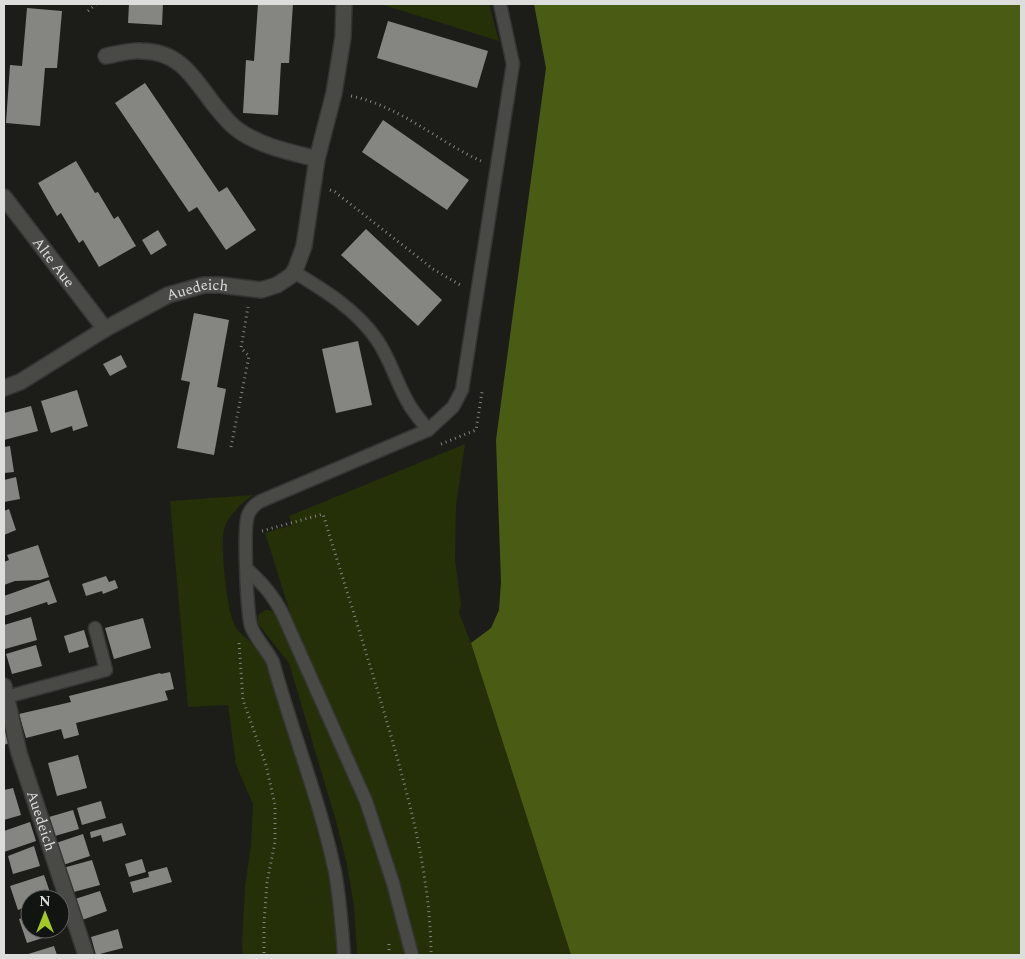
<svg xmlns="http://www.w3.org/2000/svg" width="1025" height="959" font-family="Spectral,serif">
  <rect width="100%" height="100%" fill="#1c1d19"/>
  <g fill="#252f08">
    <polygon points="380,4 489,4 499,41"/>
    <polygon points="465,444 456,506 455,560 461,604 459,613 471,643 571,955 417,955 293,622 265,533 292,525 289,516"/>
    <path d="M 253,495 C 242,503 231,513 225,526 C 219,541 227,612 235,626 C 240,635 252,642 260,650 C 264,654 266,661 269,666 L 321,837 L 334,897 L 338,955 L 243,955 L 242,944 L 245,886 L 251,847 L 253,804 L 236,765 L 228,705 L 188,707 L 170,501 Z"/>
    <path d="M 265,610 L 269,610 L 276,613 C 309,686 344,759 372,834 C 386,873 396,915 405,955 L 357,955 L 354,906 L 347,865 L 336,821 L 289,663 L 258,624 L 258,615 Z"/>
  </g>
  <polygon fill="#4a5b13" points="534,4 1021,4 1021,955 571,955 471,643 491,628 499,610 501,582 496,440 546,68"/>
  <g fill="#858682">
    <polygon points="129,4 163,4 162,25 128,23"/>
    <polygon points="258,4 293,4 289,63 281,63 278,115 243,113 246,60 254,61"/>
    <polygon points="27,8 62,11 57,68 45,68 40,126 6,123 10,65 22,66"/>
    <polygon points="388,21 488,51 477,88 377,58"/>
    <polygon points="145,83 219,192 227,187 256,230 226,250 197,207 189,212 115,103"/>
    <polygon points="383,120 469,180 447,210 362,152"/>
    <polygon points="76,161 95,193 98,192 114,219 118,216 136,246 99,267 83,240 79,243 61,213 57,216 38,183"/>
    <polygon points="366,229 442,300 418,326 341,255"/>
    <polygon points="158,230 167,245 151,255 142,240"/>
    <polygon points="194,313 229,320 217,387 226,389 214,455 177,448 190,382 181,380"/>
    <polygon points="358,341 372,405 336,413 322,349"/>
    <polygon points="121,355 127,367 110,376 103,364"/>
    <polygon points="77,390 88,426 73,431 72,426 51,433 41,401"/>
    <polygon points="31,406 38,431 4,440 4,413"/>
    <polygon points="10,446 14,472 4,473 4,447"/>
    <polygon points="16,477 20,499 4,502 4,480"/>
    <polygon points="9,509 16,530 4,535 4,511"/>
    <polygon points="38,545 49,577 40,580 15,581 4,585 4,562 9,560 7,555"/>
    <polygon points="106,576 109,582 115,580 118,588 103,594 102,591 86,596 82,584"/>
    <polygon points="49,580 57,602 48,605 47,602 4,616 4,596"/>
    <polygon points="31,617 37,640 5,649 4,625"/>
    <polygon points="143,618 151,648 114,659 105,628"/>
    <polygon points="84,630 89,647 69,653 64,636"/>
    <polygon points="36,645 42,666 12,674 6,654"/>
    <polygon points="170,672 174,689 165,691 168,700 76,723 79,735 64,739 61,729 26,738 19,714 71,702 69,696 160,673 161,674"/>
    <polygon points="4,724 9,743 4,745"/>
    <polygon points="78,755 87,788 57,796 48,763"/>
    <polygon points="13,788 21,815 4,820 4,790"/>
    <polygon points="101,801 106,818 82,825 77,808"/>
    <polygon points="73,810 79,829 55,836 49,817"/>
    <polygon points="30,822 36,841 4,852 4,831"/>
    <polygon points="122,823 126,835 103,842 101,835 91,838 90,832"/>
    <polygon points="83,834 90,856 63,865 56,843"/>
    <polygon points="34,846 40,866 13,874 8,856"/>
    <polygon points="142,859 146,872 129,877 125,864"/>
    <polygon points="92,860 100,885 70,893 63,868"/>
    <polygon points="167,867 172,882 133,893 130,882 149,877 148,872"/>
    <polygon points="44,875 52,898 30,899 30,905 18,910 10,886"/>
    <polygon points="100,891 107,911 82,920 75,899"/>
    <polygon points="30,916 30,929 53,929 55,934 27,943 19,919"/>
    <polygon points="118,929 123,948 96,955 91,937"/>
    <polygon points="54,946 57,955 25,955"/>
  </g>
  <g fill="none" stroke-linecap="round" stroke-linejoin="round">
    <g stroke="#353634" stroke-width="15">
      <g id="lane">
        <path d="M 294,272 C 324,290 357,310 377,340 C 391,360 397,385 410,406 C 415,414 422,422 428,430"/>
        <path d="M 247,569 C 262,583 274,596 283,615 L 366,801 L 393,883 L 412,955"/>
        <polyline points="6,697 106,670 95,628"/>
        <path d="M 344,955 C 342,927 340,899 335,872 C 320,800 292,732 273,662 C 267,650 255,638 251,626 C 247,611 243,529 248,515 C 251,508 255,504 261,501 L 428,430 L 453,407 L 462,390 L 513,64 L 500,4"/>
      </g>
    </g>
    <g stroke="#353634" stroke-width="18">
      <g id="street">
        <path d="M 106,56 C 117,54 130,50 141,51 C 178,51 192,75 212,102 C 220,112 228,123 238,130 C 260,146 290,152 317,159"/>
        <path id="s1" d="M 4,197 L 105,329"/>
        <path id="s2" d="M 4,388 L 20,382 L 105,329 L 168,295 L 204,285 L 220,285 L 261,290 L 277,285 L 292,275 L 296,268 L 304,246 L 317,159 L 334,93 L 343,37 L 344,4"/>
        <path id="s3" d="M 4,686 L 19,753 L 86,955"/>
      </g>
    </g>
    <g stroke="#828380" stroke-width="3" stroke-dasharray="1 4" stroke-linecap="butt">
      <polyline points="88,11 96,4"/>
      <path d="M 351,96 C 400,106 437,141 481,161"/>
      <polyline points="330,190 335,192 433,269 462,286"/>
      <polyline points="441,444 476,430 482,392"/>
      <polyline points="231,447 249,356 241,348 248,307"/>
      <path d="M 262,531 L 323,514 C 345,586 368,657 389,729 C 410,802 430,875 431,952"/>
      <polyline points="239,643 243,700 266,765 275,805 275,842 267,882 264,924 264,955"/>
      <polyline points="389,955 389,943"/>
    </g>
    <use href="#lane" stroke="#494a46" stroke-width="12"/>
    <use href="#street" stroke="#494a46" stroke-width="15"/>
  </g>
  <g text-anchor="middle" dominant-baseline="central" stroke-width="5" stroke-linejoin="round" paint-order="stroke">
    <g font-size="15" fill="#dddddb" stroke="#121411">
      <text stroke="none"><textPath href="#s1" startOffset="82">Alte Aue</textPath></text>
      <text stroke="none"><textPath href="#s2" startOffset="219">Auedeich</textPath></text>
      <text stroke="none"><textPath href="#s3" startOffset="140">Auedeich</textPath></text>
    </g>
  </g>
  <rect width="1025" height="959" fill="none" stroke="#dddddb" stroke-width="10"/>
  <g transform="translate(45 914)"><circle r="24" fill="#121411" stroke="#636462"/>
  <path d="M0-4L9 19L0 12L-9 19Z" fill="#a4c824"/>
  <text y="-8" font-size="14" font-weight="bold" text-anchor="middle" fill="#dddddb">N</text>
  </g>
</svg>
